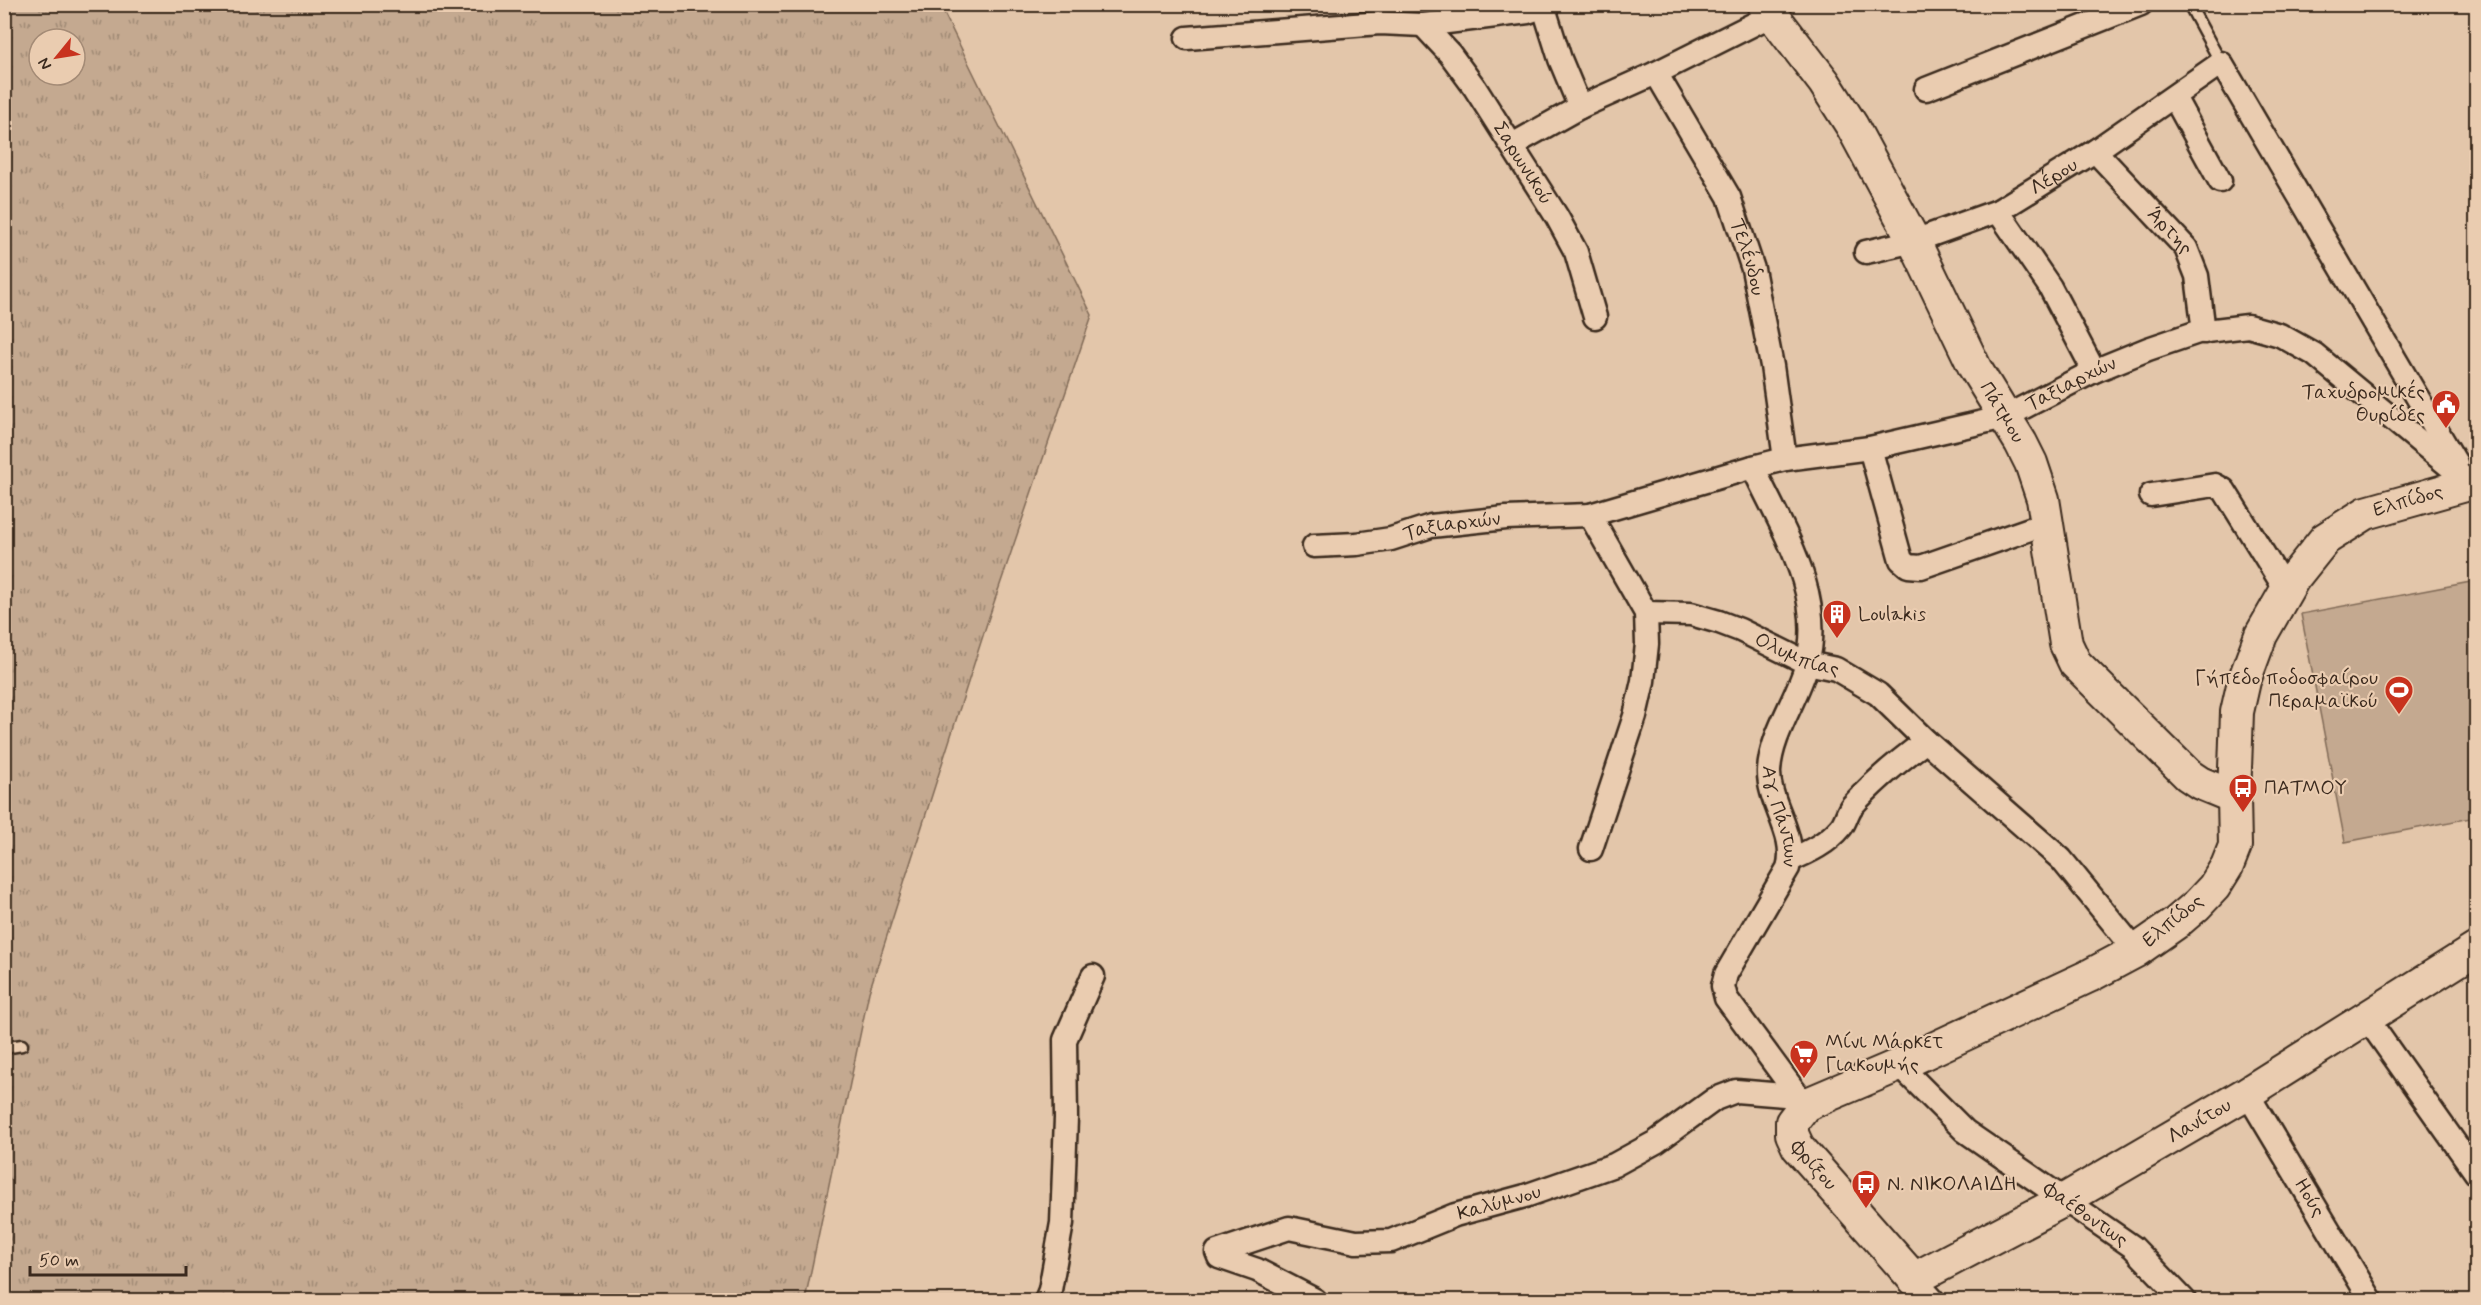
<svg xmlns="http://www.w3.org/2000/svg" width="2481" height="1305" font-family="Mynerve,sans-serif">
  <defs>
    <pattern id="grass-tufts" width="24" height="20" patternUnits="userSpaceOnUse" patternTransform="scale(1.5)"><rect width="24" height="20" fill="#c4a990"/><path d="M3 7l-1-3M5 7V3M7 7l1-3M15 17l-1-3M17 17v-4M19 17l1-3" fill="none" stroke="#a08a75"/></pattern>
  </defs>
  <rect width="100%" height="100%" fill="#e3c6aa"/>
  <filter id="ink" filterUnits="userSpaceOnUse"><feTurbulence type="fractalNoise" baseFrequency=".0167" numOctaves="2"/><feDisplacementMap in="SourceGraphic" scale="12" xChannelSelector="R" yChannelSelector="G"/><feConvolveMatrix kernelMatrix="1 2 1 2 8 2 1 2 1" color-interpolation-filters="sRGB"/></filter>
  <g filter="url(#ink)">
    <path fill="url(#grass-tufts)" stroke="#806a57" stroke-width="1.5" fill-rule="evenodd" d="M 5,5 L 940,5 L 1092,315 L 988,620 L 869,992 L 805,1300 L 5,1300 ZM 39,39 L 75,39 L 75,75 L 39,75 Z"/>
    <polygon fill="#c4a990" stroke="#806a57" stroke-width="1.5" points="2476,581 2476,817 2345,842 2301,614"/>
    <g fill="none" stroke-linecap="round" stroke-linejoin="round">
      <g stroke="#3b2a1e" stroke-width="15">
        <g id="lane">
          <polyline points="2189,4 2221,63"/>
          <polyline points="4,1048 22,1045"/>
        </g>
      </g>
      <g stroke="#3b2a1e" stroke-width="27">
        <g id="street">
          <polyline points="1544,8 1560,59 1580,107"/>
          <path id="s1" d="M 1423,25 L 1450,54 L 1475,88 L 1557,217 L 1576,252 L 1595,317"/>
          <polyline points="1187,38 1380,23 1423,25 1528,12 1550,4"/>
          <path id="s2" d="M 1656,73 L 1729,197 L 1753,269 L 1772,366 L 1785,459"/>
          <polyline points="1926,89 2141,4"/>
          <polyline points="2174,97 2220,181"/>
          <polyline points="1512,145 1580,107 1656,73 1772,15"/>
          <path id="s3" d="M 2095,151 L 2186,248 L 2197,276 L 2204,332"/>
          <polyline points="1998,211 2050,287 2094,371"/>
          <path id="s4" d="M 1866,252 L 1914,241 L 1998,211 L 2095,151 L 2221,63 L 2456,463"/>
          <polyline points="1870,448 1901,560 1908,566 1921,567 2047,523"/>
          <path id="s5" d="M 1753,467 C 1781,528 1826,594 1807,664 C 1797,700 1771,734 1769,771 C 1768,804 1798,835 1788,868 L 1726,974 L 1723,986 L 1726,998 L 1804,1104"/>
          <polyline points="2151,495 2215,485 2224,490 2286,590"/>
          <polyline points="1590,515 1646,613 1647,644 1643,681 1635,716 1591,849"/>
          <path id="s6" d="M 1314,546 L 1357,544 L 1391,539 L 1431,526 L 1506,518 L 1590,515 L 1753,467 L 1785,459 L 1870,448 L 2005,417 L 2094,371 L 2148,349 L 2198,332 L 2248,326 L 2280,335 L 2314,354 L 2471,484"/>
          <path id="s7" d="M 1646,613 L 1691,614 L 1719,622 L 1740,630 L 1807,663 L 1836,669 L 1878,694 L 1926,741 L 2061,859 L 2136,951"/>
          <path d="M 1790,860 C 1809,852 1828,843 1841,827 C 1846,821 1847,812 1852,806 C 1873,782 1900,760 1926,741"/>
          <polyline points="2366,1017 2476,1173"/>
          <path id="s8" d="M 1899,1065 L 1965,1131 L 2133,1247 L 2184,1300"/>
          <path id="s9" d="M 2247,1093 L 2371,1300"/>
          <polyline points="1914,1279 1933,1300"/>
          <polyline points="1046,1300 1050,1290 1062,1223 1066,1118 1065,1040 1093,976"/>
          <path id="s10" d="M 1315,1300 L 1257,1270 L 1219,1257 L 1217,1252 L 1289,1228 L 1356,1242 L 1391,1241 L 1455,1215 L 1525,1196 L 1614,1165 L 1656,1142 L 1715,1099 L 1736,1091 L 1797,1096"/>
        </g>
      </g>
      <g stroke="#3b2a1e" stroke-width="36">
        <g id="secondary">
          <path id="s11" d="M 1764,4 L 1824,82 L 1852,126 L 1914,241 L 1975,368 L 2021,443 L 2031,463 L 2043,499 L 2066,644 L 2075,663 L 2188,775 L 2200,783 L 2234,797"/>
          <path id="s12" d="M 2476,482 L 2366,513 L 2325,539 L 2293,579 L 2261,635 L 2244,681 L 2237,712 L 2234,797 L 2235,846 L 2227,866 L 2214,887 L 2197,905 L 2176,923 L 2136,951 L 2089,976 L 1899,1065 L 1805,1105 L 1792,1122 L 1792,1134 L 1798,1147 L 1914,1279 L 2064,1200 L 2247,1093 L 2476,949"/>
        </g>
      </g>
      <use href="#lane" stroke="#eaccb0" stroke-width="10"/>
      <use href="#street" stroke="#eaccb0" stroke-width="22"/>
      <use href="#secondary" stroke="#eaccb0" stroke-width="32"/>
    </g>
  </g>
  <defs>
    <g id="civic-pin" transform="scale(1.5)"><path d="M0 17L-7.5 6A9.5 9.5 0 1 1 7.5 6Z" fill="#c8321e" stroke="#eaccb0"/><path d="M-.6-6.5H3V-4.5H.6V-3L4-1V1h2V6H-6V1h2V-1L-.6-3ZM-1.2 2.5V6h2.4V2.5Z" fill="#fff"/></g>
    <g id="building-pin" transform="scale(1.5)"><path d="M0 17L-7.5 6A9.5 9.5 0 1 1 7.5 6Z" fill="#c8321e" stroke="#eaccb0"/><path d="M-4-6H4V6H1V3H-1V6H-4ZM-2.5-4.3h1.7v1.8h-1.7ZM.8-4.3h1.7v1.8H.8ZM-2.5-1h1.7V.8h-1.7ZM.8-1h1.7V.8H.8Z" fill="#fff"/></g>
    <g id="stadium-pin" transform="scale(1.5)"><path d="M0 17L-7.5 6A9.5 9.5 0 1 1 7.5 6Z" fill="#c8321e" stroke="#eaccb0"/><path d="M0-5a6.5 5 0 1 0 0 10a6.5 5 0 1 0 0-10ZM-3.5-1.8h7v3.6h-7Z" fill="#fff"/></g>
    <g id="bus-pin" transform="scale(1.5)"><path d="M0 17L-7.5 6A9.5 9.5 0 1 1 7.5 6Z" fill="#c8321e" stroke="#eaccb0"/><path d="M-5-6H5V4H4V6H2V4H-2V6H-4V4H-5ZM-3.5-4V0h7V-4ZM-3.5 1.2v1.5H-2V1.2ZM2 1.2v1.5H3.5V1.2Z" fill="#fff"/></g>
    <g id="supermarket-pin" transform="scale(1.5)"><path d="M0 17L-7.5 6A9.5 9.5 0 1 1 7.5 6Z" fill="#c8321e" stroke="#eaccb0"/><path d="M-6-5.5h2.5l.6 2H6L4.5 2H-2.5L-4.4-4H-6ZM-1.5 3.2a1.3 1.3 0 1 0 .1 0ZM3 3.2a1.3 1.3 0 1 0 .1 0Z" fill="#fff"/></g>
  </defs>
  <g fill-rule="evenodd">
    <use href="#civic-pin" x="2446" y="404"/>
    <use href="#building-pin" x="1837" y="614"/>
    <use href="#stadium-pin" x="2399" y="690"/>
    <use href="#bus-pin" x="2243" y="788"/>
    <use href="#supermarket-pin" x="1804" y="1054"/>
    <use href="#bus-pin" x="1866" y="1184"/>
  </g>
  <g text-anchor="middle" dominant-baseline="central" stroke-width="4.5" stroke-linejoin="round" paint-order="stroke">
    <g font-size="20" fill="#3b2a1e" stroke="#eaccb0">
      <text stroke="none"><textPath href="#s1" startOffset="171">Σαρωνικού</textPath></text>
      <text stroke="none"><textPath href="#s4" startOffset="204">Λέρου</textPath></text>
      <text stroke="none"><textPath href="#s3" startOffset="110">Άρτης</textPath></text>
      <text stroke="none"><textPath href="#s2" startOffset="207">Τελένδου</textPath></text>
      <text stroke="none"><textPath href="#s6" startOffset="780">Ταξιαρχών</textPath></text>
      <text stroke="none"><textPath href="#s11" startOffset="474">Πάτμου</textPath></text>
      <text transform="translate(2408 501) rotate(-16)">Ελπίδος</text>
      <text stroke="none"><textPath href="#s6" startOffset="140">Ταξιαρχών</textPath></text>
      <text stroke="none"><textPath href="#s7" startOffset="159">Ολυμπίας</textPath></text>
      <text stroke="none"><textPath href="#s5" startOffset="370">Αγ. Πάντων</textPath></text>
      <text transform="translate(2173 921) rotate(-39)">Ελπίδος</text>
      <text stroke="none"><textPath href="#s12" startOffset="1556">Λανίτου</textPath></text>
      <text stroke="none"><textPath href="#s12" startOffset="1078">Φρίξου</textPath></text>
      <text stroke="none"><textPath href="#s9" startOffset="122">Ηούς</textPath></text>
      <text stroke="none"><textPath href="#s10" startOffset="405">Καλύμνου</textPath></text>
      <text stroke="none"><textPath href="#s8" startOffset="240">Φαέθοντως</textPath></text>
    </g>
    <g font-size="20" fill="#3b2a1e" stroke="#eaccb0" text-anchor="start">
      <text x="2425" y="392" text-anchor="end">Ταχυδρομικές<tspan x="2425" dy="23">Θυρίδες</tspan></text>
      <text x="1858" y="614">Loulakis</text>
      <text x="2378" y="678" text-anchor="end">Γήπεδο ποδοσφαίρου<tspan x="2378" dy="23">Περαμαϊκού</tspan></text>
      <text x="2264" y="788">ΠΑΤΜΟΥ</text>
      <text x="1825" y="1042">Μίνι Μάρκετ<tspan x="1825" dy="23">Γιακουμής</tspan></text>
      <text x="1887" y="1184">Ν. ΝΙΚΟΛΑΙΔΗ</text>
    </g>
  </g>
  <rect width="2481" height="1305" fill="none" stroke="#eaccb0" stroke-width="24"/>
  <rect x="12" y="12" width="2457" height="1281" fill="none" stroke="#3b2a1e" stroke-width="2" filter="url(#ink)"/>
  <g transform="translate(57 57) rotate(240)"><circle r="28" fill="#eaccb0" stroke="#a48b76" stroke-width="1.5"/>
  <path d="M0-4.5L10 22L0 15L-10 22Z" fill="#c8321e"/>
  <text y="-9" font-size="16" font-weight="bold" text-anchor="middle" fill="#3b2a1e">N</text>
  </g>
  <path d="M30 1266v9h156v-9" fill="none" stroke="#3b2a1e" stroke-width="3"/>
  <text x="39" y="1266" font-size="18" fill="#3b2a1e" stroke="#eaccb0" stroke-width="4.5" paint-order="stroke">50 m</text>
</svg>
